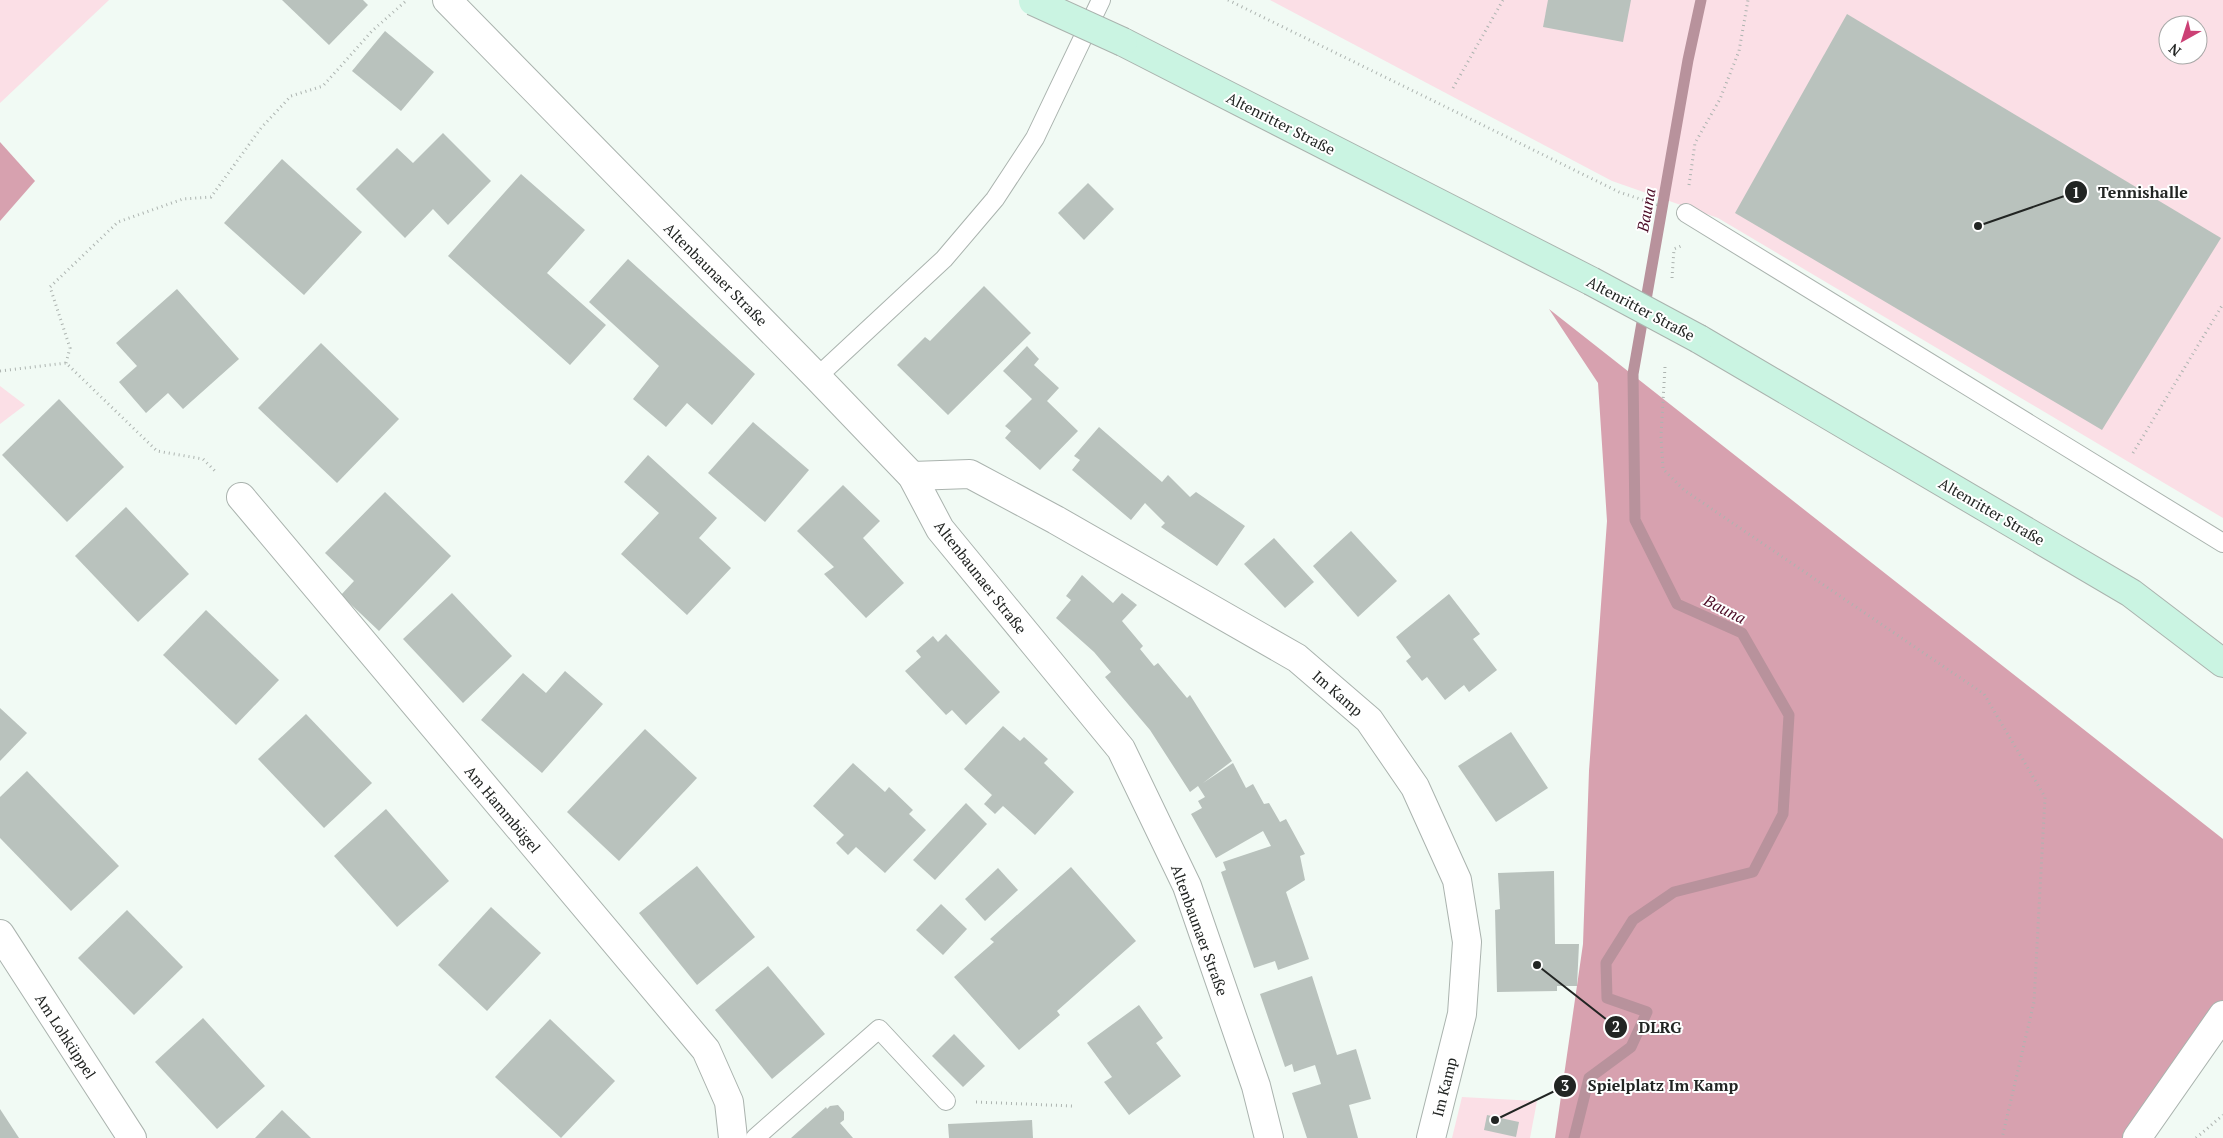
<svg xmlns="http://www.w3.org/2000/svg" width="2223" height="1138" font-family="'PT Serif',serif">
  <rect width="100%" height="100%" fill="#f1faf4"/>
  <g fill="#fbdfe6" fill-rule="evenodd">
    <polygon points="0,0 109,0 0,103"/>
    <path d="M 1270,0 L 2223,0 L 2223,518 L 1718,218 L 1612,181 ZM 2168,25 L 2198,25 L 2198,55 L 2168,55 Z"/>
    <polygon points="0,386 25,405 0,424"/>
    <polygon points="1462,1097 1537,1101 1530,1138 1452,1138"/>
  </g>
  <g fill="#d7a1af">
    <polygon points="0,142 35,181 0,221"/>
    <polygon points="1549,309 2223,839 2223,1015 2137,1138 1555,1138 1583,944 1589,771 1607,521 1598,383"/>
  </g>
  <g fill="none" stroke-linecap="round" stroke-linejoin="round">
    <polyline stroke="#b8929c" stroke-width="11" points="1574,1138 1589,1078 1631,1047 1647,1012 1607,998 1606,963 1633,920 1674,892 1753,872 1783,814 1789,715 1742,633 1677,604 1635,520 1633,374 1688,60 1701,0"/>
  </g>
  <g fill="#b9c2bd">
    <polygon points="282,0 363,0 368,5 329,45"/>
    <polygon points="1548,0 1631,0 1623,42 1543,27"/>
    <polygon points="1847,14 2221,238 2102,430 1735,213"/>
    <polygon points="385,31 434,72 401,111 352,71"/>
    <polygon points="443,133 491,181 448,225 433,209 405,238 356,189 397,148 413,163"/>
    <polygon points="282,159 362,232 304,295 224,223"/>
    <polygon points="521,174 585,230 547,273 606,325 570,365 448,256"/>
    <polygon points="1088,183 1114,209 1084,240 1058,213"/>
    <polygon points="628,259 755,374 712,425 687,403 666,427 633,399 659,366 589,302"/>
    <polygon points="984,286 1031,333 948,415 897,365 925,337 930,341"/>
    <polygon points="177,289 239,359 183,409 168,393 146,413 119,382 137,366 116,343"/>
    <polygon points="321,343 399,419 337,483 258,408"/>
    <polygon points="1027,346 1039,359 1034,365 1059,388 1047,401 1078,431 1040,470 1005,438 1011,431 1005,426 1032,399 1003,371"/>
    <polygon points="59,399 124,467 67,522 2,455"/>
    <polygon points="753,422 809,470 765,522 708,473"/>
    <polygon points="1099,427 1162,482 1168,475 1190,497 1196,492 1245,526 1217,566 1161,527 1165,523 1145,503 1131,520 1072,470 1080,460 1074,456"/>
    <polygon points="648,455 717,518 699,538 731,568 687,615 621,554 659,513 624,482"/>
    <polygon points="843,485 880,521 863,538 904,583 866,618 824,574 834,567 797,531"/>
    <polygon points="385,492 451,556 379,631 341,595 354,581 325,553"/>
    <polygon points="126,507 189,574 138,622 75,556"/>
    <polygon points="1351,531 1397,581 1358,617 1313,566"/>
    <polygon points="1274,538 1314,582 1285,608 1244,564"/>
    <polygon points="1082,575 1113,603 1122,593 1137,605 1122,621 1143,646 1140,649 1154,666 1158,663 1187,698 1190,695 1232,761 1203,783 1233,763 1246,788 1253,784 1264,804 1269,803 1280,822 1286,819 1305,854 1300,856 1305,880 1286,892 1309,959 1278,970 1275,961 1254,968 1221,872 1226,870 1223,862 1271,846 1263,831 1216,858 1191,814 1202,808 1198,801 1205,797 1198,786 1190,792 1150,730 1105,677 1111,672 1094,652 1056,618 1071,600 1066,596"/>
    <polygon points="452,593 512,656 463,703 403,639"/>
    <polygon points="1449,594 1480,634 1473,639 1497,670 1469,692 1464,685 1445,700 1427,677 1422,681 1406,661 1411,657 1396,637"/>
    <polygon points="206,610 279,680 236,725 163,655"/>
    <polygon points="946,634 1000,692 966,725 952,710 946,715 905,671 921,657 916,651 933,636 938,642"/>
    <polygon points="565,671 603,704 542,773 481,720 523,673 546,693"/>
    <polygon points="0,708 27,733 0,761"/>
    <polygon points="306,714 372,783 324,828 258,759"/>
    <polygon points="1003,726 1020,741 1024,737 1048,759 1044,763 1074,792 1035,835 1003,806 995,814 984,804 992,795 964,769"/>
    <polygon points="645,729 697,778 619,861 567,812"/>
    <polygon points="1511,732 1548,788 1496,822 1458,766"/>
    <polygon points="853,763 885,792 889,787 913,810 909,814 926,830 885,873 856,847 848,855 836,843 844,835 813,806"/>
    <polygon points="27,771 119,866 71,911 0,838 0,797"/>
    <polygon points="966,803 987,824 935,880 913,860"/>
    <polygon points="386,809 449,881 397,927 334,856"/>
    <polygon points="697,866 755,937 697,985 639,913"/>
    <polygon points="1071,867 1136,941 1057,1011 1060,1015 1019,1050 954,977 994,942 990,939"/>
    <polygon points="998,868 1018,890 985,921 965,899"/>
    <polygon points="1554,871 1555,944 1579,944 1577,986 1557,986 1557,991 1497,992 1495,910 1500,909 1498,873"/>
    <polygon points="941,904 967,929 943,955 916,930"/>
    <polygon points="491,907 541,953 487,1011 438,965"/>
    <polygon points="127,910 183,967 134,1015 78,958"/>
    <polygon points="768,966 825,1034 772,1079 715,1010"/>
    <polygon points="1312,976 1337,1055 1356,1049 1371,1099 1349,1105 1358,1138 1307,1138 1292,1093 1321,1084 1315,1065 1294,1072 1292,1064 1285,1067 1260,994"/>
    <polygon points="1139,1005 1163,1038 1156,1043 1181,1076 1129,1115 1104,1082 1112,1077 1087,1043"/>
    <polygon points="203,1018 265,1086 217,1129 155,1062"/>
    <polygon points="550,1019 615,1081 561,1138 495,1077"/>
    <polygon points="954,1034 985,1066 963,1087 932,1056"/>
    <polygon points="838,1105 844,1112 844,1120 840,1123 853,1138 791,1138 826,1107 827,1109 830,1106"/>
    <polygon points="0,1109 19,1138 0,1138"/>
    <polygon points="282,1110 311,1138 255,1138"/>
    <polygon points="1487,1115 1519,1122 1516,1137 1484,1130"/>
    <polygon points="1032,1120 1033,1138 949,1138 948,1124"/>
  </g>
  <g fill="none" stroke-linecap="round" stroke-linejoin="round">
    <g stroke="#aab3ae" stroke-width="20">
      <g id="service">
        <polyline points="1686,213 2223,543"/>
        <polyline points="817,377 944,259 995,199 1035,138 1101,0"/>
        <polyline points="755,1138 879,1029 946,1101"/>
      </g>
    </g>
    <g stroke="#aab3ae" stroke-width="30">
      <g id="minor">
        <polyline points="447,0 817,377 912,476 940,529 1121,749 1187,886 1256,1086 1269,1138"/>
        <polyline points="912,476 970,474 1056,520 1297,658 1369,720 1415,787 1457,880 1467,942 1462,1014 1431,1138"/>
        <polyline points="241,497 706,1050 729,1102 733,1138"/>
        <polyline points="0,934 132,1138"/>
        <polyline points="2137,1138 2223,1015"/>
      </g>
    </g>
    <g stroke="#aab3ae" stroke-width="30">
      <g id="secondary">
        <polyline points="1123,42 1591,281"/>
        <polyline points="1699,339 2131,593 2223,663"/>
      </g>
    </g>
    <g stroke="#adb4b0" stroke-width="3" stroke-dasharray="1 4" stroke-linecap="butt">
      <polyline points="1228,0 1619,192 1658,205"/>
      <polyline points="1453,88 1503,0"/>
      <polyline points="1689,185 1695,143 1720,99 1739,51 1748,0"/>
      <polyline points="1672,278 1674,249 1681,246"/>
      <polyline points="66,363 70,348 50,287 118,222 183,199 211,197 261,128 291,96 323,86 372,31 407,0"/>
      <polyline points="1665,367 1661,436 1663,469 1684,490 1984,694 2045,797 2034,1002 2002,1138"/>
      <polyline points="0,371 66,363 157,451 203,459 217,473"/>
      <polyline points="2133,453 2223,304"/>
      <polyline points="976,1102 1072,1106"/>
      <polyline points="2196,1138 2223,1115"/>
    </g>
    <use href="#service" stroke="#fff" stroke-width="18"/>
    <use href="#minor" stroke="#fff" stroke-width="28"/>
    <use href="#secondary" stroke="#caf4e2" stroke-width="28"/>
    <g stroke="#aab3ae" stroke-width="30" stroke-linecap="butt">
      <g id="secondary-bridge">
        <polyline points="1033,1 1123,42"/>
        <polyline points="1591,281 1699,339"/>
      </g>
    </g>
    <use href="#secondary-bridge" stroke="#caf4e2" stroke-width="28"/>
  </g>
  <g text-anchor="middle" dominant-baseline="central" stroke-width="4" stroke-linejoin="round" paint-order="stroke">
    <g font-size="15" fill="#222523" stroke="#fff">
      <text transform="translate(1281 123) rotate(27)">Altenritter Straße</text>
      <text transform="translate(716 274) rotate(45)">Altenbaunaer Straße</text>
      <text transform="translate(1641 308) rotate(28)">Altenritter Straße</text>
      <text transform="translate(1992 511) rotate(30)">Altenritter Straße</text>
      <text transform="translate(981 577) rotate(52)">Altenbaunaer Straße</text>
      <text transform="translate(1338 693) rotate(41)">Im Kamp</text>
      <text transform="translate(503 809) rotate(50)">Am Hammbügel</text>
      <text transform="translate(1200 930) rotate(70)">Altenbaunaer Straße</text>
      <text transform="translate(66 1036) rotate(57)">Am Lohküppel</text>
      <text transform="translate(1444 1087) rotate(-76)">Im Kamp</text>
    </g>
    <g font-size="16" font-style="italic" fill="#4d0d27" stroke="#fff">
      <text transform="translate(1646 210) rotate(-80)">Bauna</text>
      <text transform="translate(1725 609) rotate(27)">Bauna</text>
    </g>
  </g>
  <path fill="none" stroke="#222523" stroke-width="2" d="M1978 226L2076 192M1537 965L1616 1027M1495 1120L1565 1086"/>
  <g fill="#222523" stroke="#fff" stroke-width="2">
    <circle cx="1978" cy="226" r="5"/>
    <circle cx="1537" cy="965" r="5"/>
    <circle cx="1495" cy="1120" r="5"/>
    <circle cx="2076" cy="192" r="12"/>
    <circle cx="1616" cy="1027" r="12"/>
    <circle cx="1565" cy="1086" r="12"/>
  </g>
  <g font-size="15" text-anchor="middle" font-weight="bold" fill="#fff">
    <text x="2076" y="198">1</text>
    <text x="1616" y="1032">2</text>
    <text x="1565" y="1091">3</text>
  </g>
  <g font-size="16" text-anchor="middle" font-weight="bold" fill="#222523" stroke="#fff" stroke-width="4" stroke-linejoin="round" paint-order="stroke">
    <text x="2143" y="198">Tennishalle</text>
    <text x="1660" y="1033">DLRG</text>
    <text x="1663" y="1091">Spielplatz Im Kamp</text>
  </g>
  <g transform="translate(2183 40) rotate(219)"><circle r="24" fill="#ffffff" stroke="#a7a8a7"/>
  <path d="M0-4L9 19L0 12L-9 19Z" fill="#cc4075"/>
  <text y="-8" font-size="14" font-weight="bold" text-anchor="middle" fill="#222523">N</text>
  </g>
</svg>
